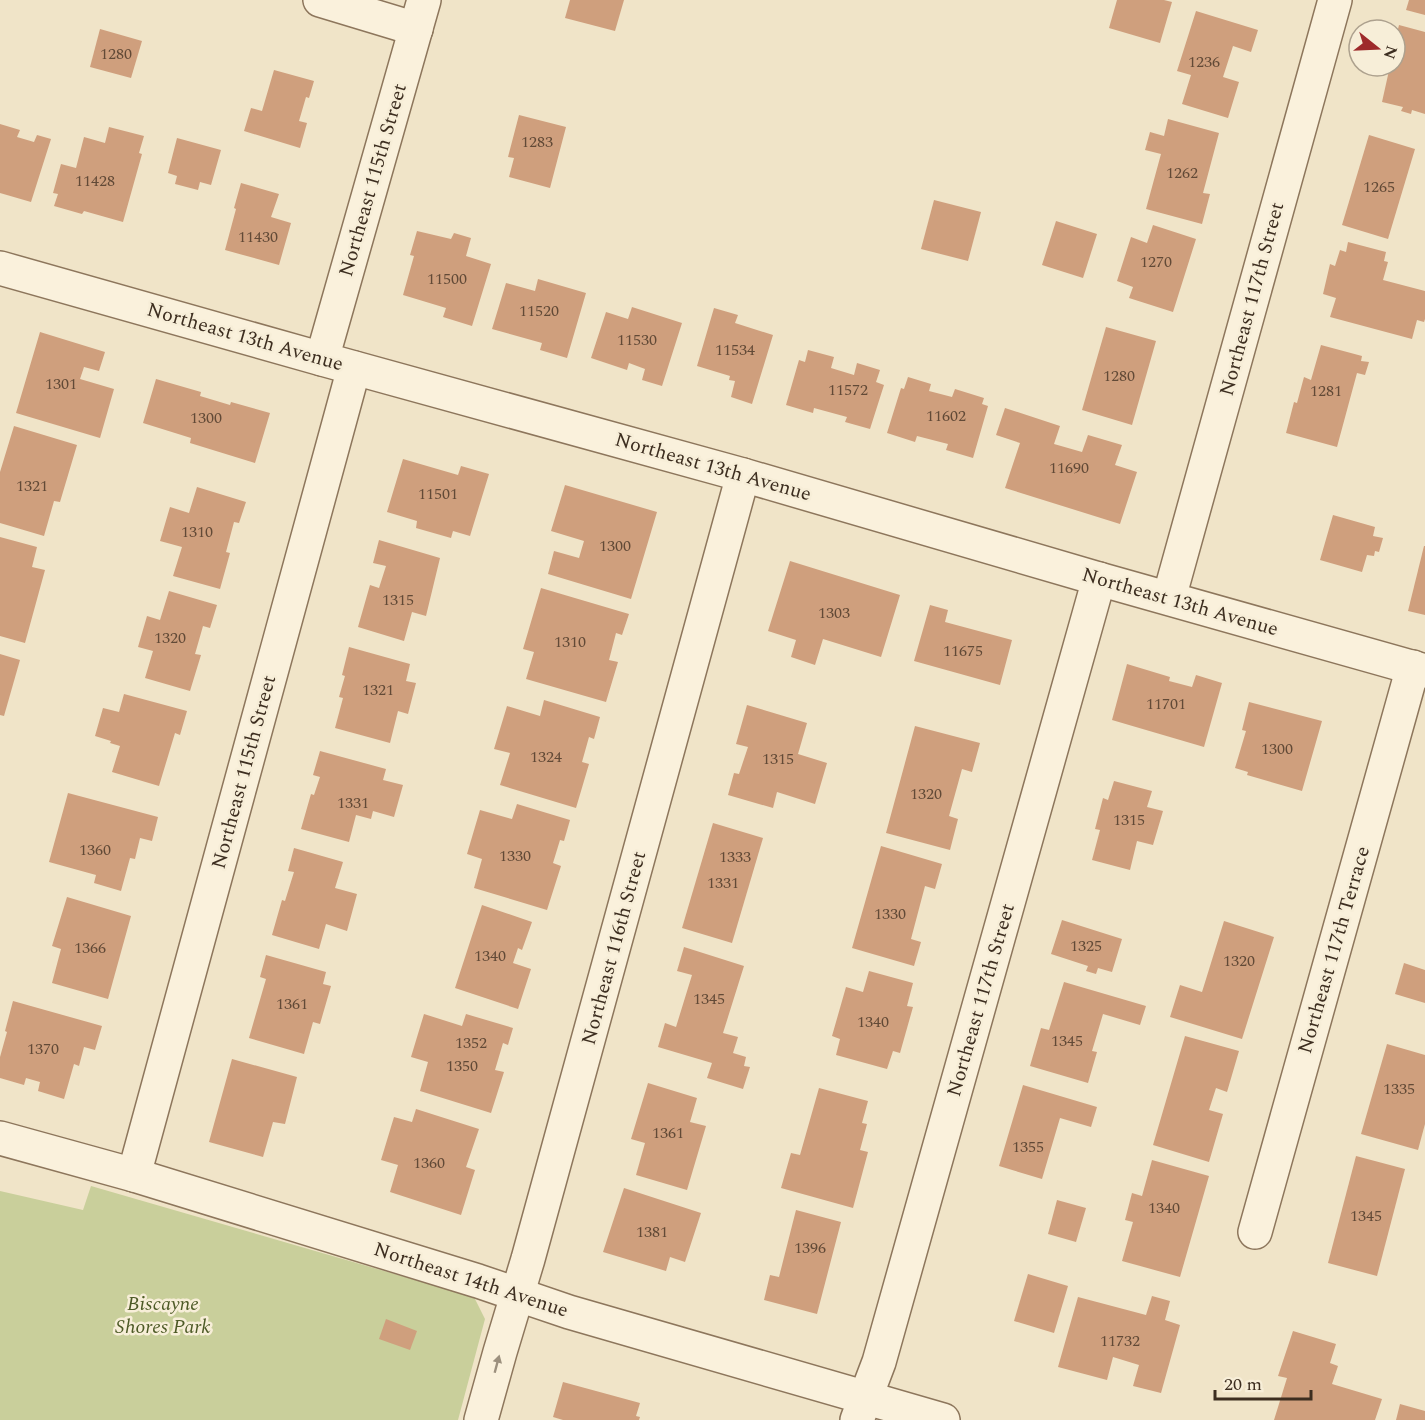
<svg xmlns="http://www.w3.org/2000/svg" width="1425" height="1420" font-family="Spectral,serif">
  <rect width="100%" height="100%" fill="#f0e4c8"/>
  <polygon fill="#c9cf9b" points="91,1186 474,1297 485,1319 458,1420 0,1420 0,1191 83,1210"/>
  <g fill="#cf9f7d">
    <polygon points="570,0 624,0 615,31 565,18"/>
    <polygon points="1117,0 1164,0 1172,2 1160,43 1109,28"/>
    <polygon points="1409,0 1425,0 1425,15 1406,10"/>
    <polygon points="1196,11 1258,30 1251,52 1233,46 1223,77 1239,82 1228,118 1182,104 1191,75 1177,71"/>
    <polygon points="1399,25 1425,32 1425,114 1412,110 1411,114 1401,111 1403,107 1382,102 1390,66 1395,66 1395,41"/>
    <polygon points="100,29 142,41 131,78 90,67"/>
    <polygon points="274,70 314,81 309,98 306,97 299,121 307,123 300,148 244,131 251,108 262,111"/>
    <polygon points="519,115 566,127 550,188 509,177 514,158 508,157"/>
    <polygon points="1168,119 1219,133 1203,193 1210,194 1202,224 1146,209 1161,154 1145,150 1150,132 1164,136"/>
    <polygon points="0,124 20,130 17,137 34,142 37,135 51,139 31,202 0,193"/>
    <polygon points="109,127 144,136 139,153 142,154 123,222 84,211 82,214 54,206 58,194 53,193 61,164 76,168 84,137 105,143"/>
    <polygon points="1369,135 1415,149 1388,239 1342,225"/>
    <polygon points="177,138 221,150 211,185 200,182 198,190 175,184 177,176 168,173"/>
    <polygon points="241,183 279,194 271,217 291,223 279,265 225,250 236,209 234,208"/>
    <polygon points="934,200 981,212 968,261 921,249"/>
    <polygon points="1056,221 1097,234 1083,278 1042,265"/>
    <polygon points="1153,225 1196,239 1173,312 1129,298 1133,287 1117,281 1131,237 1147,243"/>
    <polygon points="417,231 451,239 454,233 471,238 466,256 491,264 472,326 443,317 446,308 403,295 414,256 410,255"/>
    <polygon points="1348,242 1386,252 1384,261 1388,262 1383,280 1425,291 1425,319 1424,322 1417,320 1412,339 1330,317 1336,298 1323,294 1330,264 1335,266 1340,250 1346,252"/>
    <polygon points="538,279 586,293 567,358 540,350 542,343 492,329 506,283 535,291"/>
    <polygon points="632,307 682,323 662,386 642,380 645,369 629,363 627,370 591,358 606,312 628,319"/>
    <polygon points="714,308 738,315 735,323 773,335 752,404 731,397 735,381 729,380 730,376 697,366"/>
    <polygon points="1106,327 1156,341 1132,425 1082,410"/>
    <polygon points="40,332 105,352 99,371 84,367 80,379 114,389 100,438 16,413"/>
    <polygon points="1321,345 1362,356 1361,361 1369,362 1365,375 1357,373 1337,447 1286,433 1294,402 1297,403 1304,377 1311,380"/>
    <polygon points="808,350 834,357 831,368 854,375 857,363 880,370 876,382 884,385 870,429 845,422 847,417 814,408 813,413 786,405 799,360 805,362"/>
    <polygon points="908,377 931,384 929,391 952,397 955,389 984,398 982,404 988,406 973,458 946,450 948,444 917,436 915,442 887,433 901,388 904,389"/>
    <polygon points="156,379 201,392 200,396 230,405 231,402 270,413 255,463 190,443 191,438 143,423"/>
    <polygon points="1005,408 1060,426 1054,444 1082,452 1088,435 1122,445 1115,465 1137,472 1120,524 1005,488 1020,443 996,435"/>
    <polygon points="14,426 77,445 60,502 54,501 44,536 0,523 0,472"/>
    <polygon points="403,459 458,475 461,466 489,474 470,536 453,531 451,538 416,528 417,521 387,512"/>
    <polygon points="565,485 657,512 631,599 548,574 554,551 579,558 584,541 551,531"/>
    <polygon points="197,487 246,502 239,523 234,522 226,552 230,553 220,589 173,576 182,547 160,541 170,507 189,513"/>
    <polygon points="1333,515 1375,527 1373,536 1383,538 1379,552 1375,551 1374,556 1367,555 1362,572 1320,560"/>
    <polygon points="0,537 37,547 32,567 45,570 25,643 0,636"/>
    <polygon points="379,540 440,558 426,616 412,612 404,641 358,627 370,585 379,588 386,566 373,563"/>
    <polygon points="1424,546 1425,546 1425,615 1408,611"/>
    <polygon points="790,561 900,595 881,657 823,639 815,665 791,657 796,640 768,631"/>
    <polygon points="541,588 629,614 622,635 616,633 609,660 618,662 606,702 526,679 534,652 523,649"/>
    <polygon points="169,591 217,605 210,628 203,626 195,654 201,655 190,691 145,678 153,651 138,647 147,616 160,620"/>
    <polygon points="930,605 948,610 945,622 1012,640 1000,685 914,661"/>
    <polygon points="349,647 410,664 406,681 416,683 408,714 398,711 390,743 335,728 343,698 339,697 345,676 342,675"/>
    <polygon points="0,654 20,660 4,716 0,715"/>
    <polygon points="1127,664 1170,677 1169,681 1192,687 1196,675 1222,683 1204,747 1112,720"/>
    <polygon points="124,694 187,711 180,735 175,733 159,786 112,772 120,746 110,743 111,741 95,736 103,708 119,712"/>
    <polygon points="544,700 600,717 594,739 589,737 582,762 589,764 576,808 500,785 510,753 494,749 507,706 540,716"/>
    <polygon points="1249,702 1322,721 1302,791 1247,775 1248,772 1235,768 1246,731 1242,730"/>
    <polygon points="747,705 807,723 798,754 827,763 815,804 777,792 773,808 728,795 734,773 739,774 748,747 736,744"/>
    <polygon points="915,726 980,743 972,772 962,769 949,816 958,819 950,850 886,833"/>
    <polygon points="320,751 386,769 383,780 403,785 394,817 373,811 371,819 356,815 349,842 301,829 311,794 314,795 320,777 313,775"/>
    <polygon points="1114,781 1152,791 1147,807 1163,811 1153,845 1137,841 1130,870 1092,860 1100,830 1095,829 1103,798 1108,800"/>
    <polygon points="68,793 158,817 152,841 140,838 135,859 130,858 121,891 94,883 96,875 49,862"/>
    <polygon points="517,804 570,820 564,841 560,840 553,863 561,866 547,910 474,888 482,859 467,854 480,810 512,819"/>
    <polygon points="713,823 763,838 732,943 682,928"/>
    <polygon points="881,846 942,864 935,889 925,886 911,939 921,942 914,966 852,948"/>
    <polygon points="294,848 343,862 335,888 357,894 347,931 326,924 319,949 272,935 282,900 285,901 294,872 288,871"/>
    <polygon points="67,897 131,916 108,999 52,983 61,949 52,946"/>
    <polygon points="482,905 532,922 522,950 518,948 513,963 531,969 518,1009 455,988"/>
    <polygon points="1062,920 1122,939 1112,972 1098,968 1096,974 1086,971 1088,966 1051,954"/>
    <polygon points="1224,921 1274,937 1242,1039 1170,1017 1180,985 1202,992"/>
    <polygon points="684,947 744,966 723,1033 738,1037 733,1053 746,1057 744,1066 750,1067 743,1089 707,1078 712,1063 658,1047 665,1023 676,1027 692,975 677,971"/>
    <polygon points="266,955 326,972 323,984 331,986 320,1024 313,1022 304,1054 249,1038 266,979 260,977"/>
    <polygon points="1404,963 1425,970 1425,1003 1395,994"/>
    <polygon points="869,971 913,983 907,1006 913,1007 900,1053 893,1051 887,1069 836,1055 840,1039 832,1036 846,987 863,992"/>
    <polygon points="1064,982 1146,1006 1140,1025 1103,1014 1092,1051 1097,1052 1088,1083 1030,1066 1041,1028 1049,1030"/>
    <polygon points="13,1001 102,1026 95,1050 84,1047 79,1066 74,1064 64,1099 38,1091 40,1082 26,1078 24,1085 0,1078 0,1057 7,1032 5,1031"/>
    <polygon points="424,1014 462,1026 466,1014 513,1028 508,1045 503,1043 495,1070 504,1072 491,1113 420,1091 428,1062 411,1057"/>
    <polygon points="1185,1036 1239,1051 1227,1092 1216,1088 1209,1110 1223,1114 1209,1162 1153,1145"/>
    <polygon points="1387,1044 1425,1055 1425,1124 1418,1150 1361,1134"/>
    <polygon points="232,1059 297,1077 285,1124 273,1122 263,1157 209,1142"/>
    <polygon points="648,1083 697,1098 690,1122 706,1126 687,1190 636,1175 645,1143 631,1139"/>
    <polygon points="1023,1085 1097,1107 1091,1127 1060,1118 1042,1179 999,1166"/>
    <polygon points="819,1088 868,1101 862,1123 867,1124 860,1150 868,1152 853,1208 781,1188 791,1153 800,1155"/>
    <polygon points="416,1109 479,1129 466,1167 475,1170 461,1215 390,1192 398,1165 381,1160 394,1117 412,1122"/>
    <polygon points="1356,1156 1405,1169 1377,1276 1328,1263"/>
    <polygon points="1152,1160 1209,1176 1180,1277 1122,1261 1133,1222 1125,1220 1132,1193 1142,1196"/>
    <polygon points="624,1188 701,1213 685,1262 670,1257 666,1271 603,1252"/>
    <polygon points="1057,1200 1086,1208 1076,1242 1048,1234"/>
    <polygon points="796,1210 841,1222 817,1314 764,1300 770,1275 779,1277"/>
    <polygon points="1028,1274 1068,1286 1054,1333 1014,1321"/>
    <polygon points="1152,1296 1170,1301 1165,1320 1180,1325 1161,1393 1133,1386 1139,1365 1113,1357 1107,1380 1058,1367 1078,1297 1146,1315"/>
    <polygon points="386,1319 417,1331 410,1350 379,1339"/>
    <polygon points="1293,1331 1336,1344 1330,1363 1338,1366 1332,1384 1382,1399 1375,1420 1274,1420 1287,1378 1278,1376"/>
    <polygon points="563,1382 640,1403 636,1416 640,1417 639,1420 563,1420 553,1417"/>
    <polygon points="1400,1404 1425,1411 1425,1420 1396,1420"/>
  </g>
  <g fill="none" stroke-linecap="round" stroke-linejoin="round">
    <g stroke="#8d765c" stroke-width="36">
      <g id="minor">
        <polyline points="320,0 416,29"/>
        <polyline points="0,268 322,359 743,475 1099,579 1425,671"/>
        <polyline points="322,359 424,0"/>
        <polyline points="1169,598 1335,0"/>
        <polyline points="0,1138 134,1175 478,1281 569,1312 943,1420"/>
        <polyline points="134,1175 354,368"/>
        <polyline points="1255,1232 1413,667"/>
        <polyline points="481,1420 500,1352 528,1259 743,475"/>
        <polyline points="857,1420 879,1362 1099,579"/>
      </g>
    </g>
    <use href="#minor" stroke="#faf1dc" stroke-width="33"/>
  </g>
  <defs><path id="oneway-solid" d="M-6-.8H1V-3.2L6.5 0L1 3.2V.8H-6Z" transform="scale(1.5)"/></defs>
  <use fill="#9c907e" href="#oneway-solid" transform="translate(497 1364) rotate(-75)"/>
  <g text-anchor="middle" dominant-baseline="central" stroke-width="5" stroke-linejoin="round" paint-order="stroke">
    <g font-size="16" fill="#624a37">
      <text x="116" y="54">1280</text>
      <text x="1204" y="62">1236</text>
      <text x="537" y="142">1283</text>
      <text x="1182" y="173">1262</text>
      <text x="95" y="181">11428</text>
      <text x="1379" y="187">1265</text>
      <text x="258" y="237">11430</text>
      <text x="1156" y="262">1270</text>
      <text x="447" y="279">11500</text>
      <text x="539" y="311">11520</text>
      <text x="637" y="340">11530</text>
      <text x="735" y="350">11534</text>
      <text x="1119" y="376">1280</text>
      <text x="61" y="384">1301</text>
      <text x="848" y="390">11572</text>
      <text x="1326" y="391">1281</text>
      <text x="946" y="416">11602</text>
      <text x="206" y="418">1300</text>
      <text x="1069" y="468">11690</text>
      <text x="32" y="486">1321</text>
      <text x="438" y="494">11501</text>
      <text x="197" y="532">1310</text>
      <text x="615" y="546">1300</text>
      <text x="398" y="600">1315</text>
      <text x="834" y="613">1303</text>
      <text x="170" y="638">1320</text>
      <text x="570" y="642">1310</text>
      <text x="963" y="651">11675</text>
      <text x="378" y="690">1321</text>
      <text x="1166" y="704">11701</text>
      <text x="1277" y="749">1300</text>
      <text x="546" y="757">1324</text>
      <text x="778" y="759">1315</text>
      <text x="926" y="794">1320</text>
      <text x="353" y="803">1331</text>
      <text x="1129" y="820">1315</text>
      <text x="95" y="850">1360</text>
      <text x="515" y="856">1330</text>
      <text x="735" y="857">1333</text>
      <text x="723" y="883">1331</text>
      <text x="890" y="914">1330</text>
      <text x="1086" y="946">1325</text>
      <text x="90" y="948">1366</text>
      <text x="490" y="956">1340</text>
      <text x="1239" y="961">1320</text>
      <text x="709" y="999">1345</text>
      <text x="292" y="1004">1361</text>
      <text x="873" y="1022">1340</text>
      <text x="1067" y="1041">1345</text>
      <text x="471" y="1043">1352</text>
      <text x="43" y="1049">1370</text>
      <text x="462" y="1066">1350</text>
      <text x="1399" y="1089">1335</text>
      <text x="668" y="1133">1361</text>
      <text x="1028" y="1147">1355</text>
      <text x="429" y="1163">1360</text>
      <text x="1164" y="1208">1340</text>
      <text x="1366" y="1216">1345</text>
      <text x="652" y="1232">1381</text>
      <text x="810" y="1248">1396</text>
      <text x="1120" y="1341">11732</text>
    </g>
    <g font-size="20" fill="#3d2e20" stroke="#f7eed8">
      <text transform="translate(373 180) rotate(-74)">Northeast 115th Street</text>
      <text transform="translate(1252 299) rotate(-75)">Northeast 117th Street</text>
      <text transform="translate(245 337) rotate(16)">Northeast 13th Avenue</text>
      <text transform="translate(713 467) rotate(16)">Northeast 13th Avenue</text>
      <text transform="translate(1180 602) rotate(16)">Northeast 13th Avenue</text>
      <text transform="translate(244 772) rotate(-75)">Northeast 115th Street</text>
      <text transform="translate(614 948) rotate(-75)">Northeast 116th Street</text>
      <text transform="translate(1334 950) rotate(-74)">Northeast 117th Terrace</text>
      <text transform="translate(981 1000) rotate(-74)">Northeast 117th Street</text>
      <text transform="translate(471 1280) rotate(18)">Northeast 14th Avenue</text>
    </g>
    <g font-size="20" font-style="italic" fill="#4d5a26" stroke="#f7eed8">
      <text x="163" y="1304">Biscayne<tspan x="163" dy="23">Shores Park</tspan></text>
    </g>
  </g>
  <g transform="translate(1377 48) rotate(108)"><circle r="28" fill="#f7eed8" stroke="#ada18e" stroke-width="1.5"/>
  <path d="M0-4.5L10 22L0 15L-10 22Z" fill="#9e2a2b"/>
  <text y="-9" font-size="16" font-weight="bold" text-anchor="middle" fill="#3d2e20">N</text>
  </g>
  <path d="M1215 1390v9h96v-9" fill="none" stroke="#3d2e20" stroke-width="3"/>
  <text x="1224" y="1390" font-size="18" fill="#3d2e20" stroke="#f7eed8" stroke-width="4.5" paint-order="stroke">20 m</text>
</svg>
